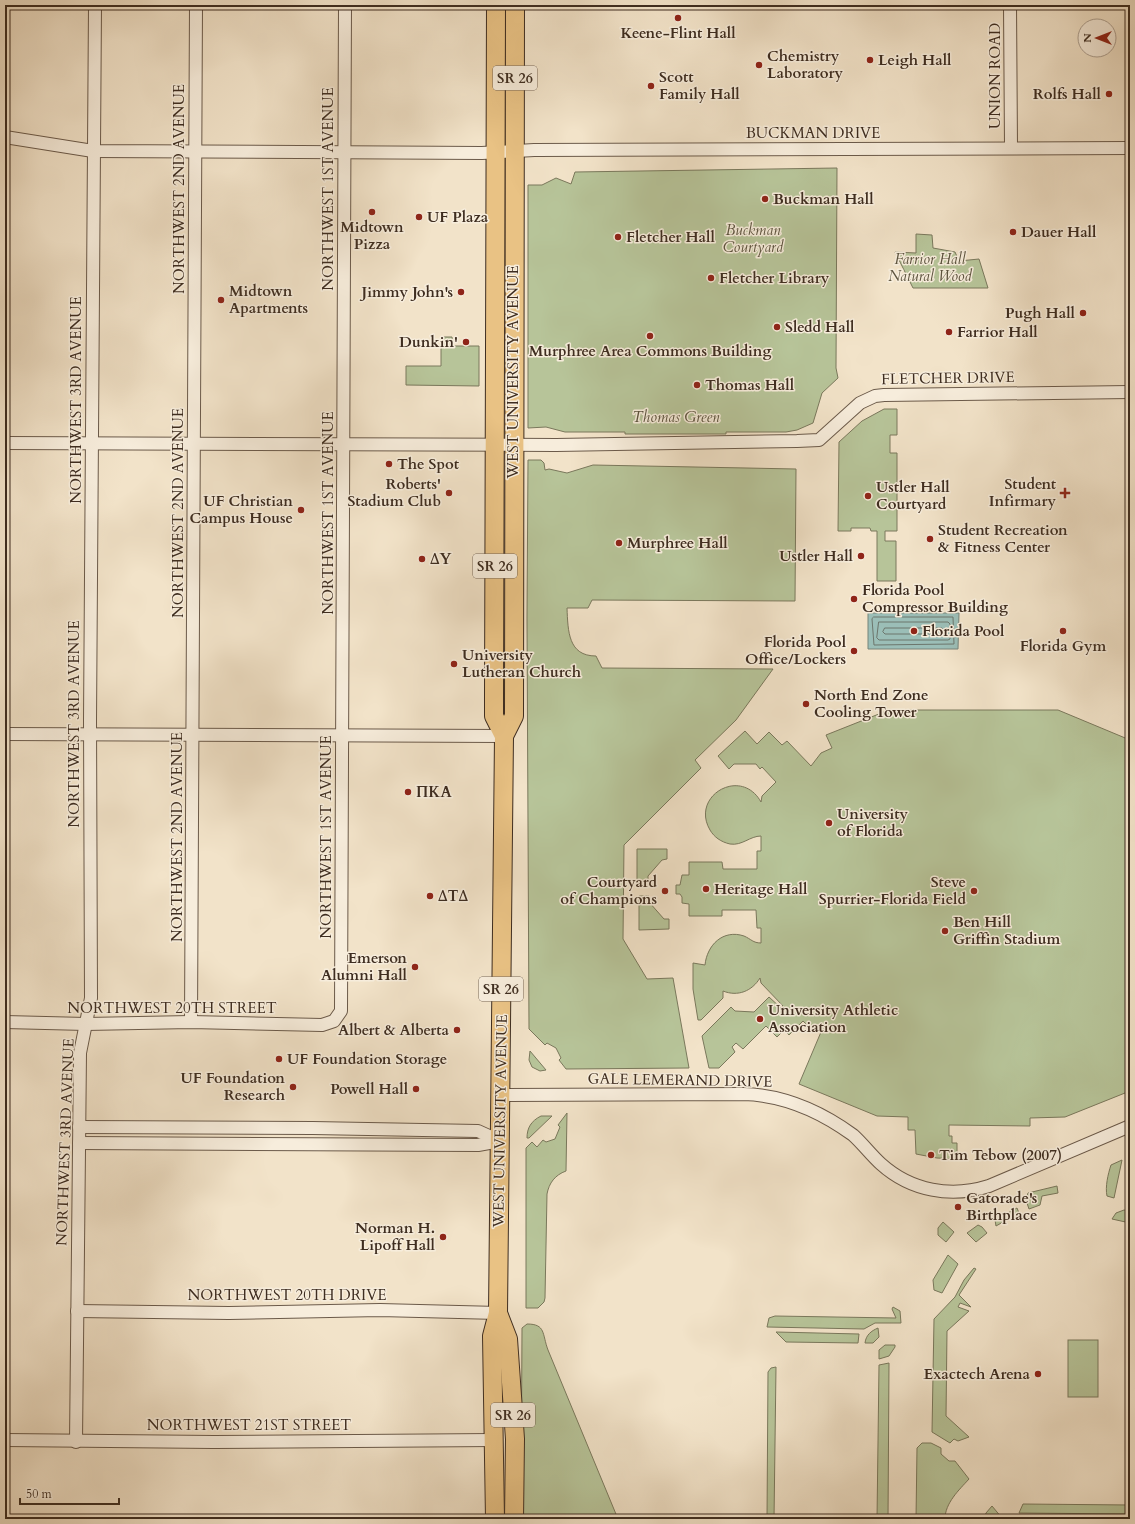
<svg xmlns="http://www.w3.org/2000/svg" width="1135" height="1524" font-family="Cardo,serif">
  <rect width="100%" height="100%" fill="#f2e3c9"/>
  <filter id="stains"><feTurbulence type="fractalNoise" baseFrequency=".005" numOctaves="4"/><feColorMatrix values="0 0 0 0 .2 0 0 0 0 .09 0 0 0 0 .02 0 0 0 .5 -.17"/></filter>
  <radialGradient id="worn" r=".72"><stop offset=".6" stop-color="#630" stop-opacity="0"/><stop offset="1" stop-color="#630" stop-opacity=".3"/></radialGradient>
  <g fill="#b7c499" stroke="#7a785c">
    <polygon points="837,168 836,368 838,378 822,393 813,423 797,430 786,432 726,432 726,434 625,434 625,432 565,432 546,427 528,428 528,185 542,185 556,178 571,184 575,172"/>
    <polygon points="916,234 932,235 933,248 955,252 959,261 979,259 988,288 913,288 895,252 916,253"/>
    <polygon points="441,337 452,337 453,346 479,346 479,386 406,385 406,366 441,366"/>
    <polygon points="884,409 897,409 897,435 890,435 890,453 897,453 897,531 885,531 885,541 896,541 896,581 877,581 877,531 871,531 870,528 851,528 851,531 838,531 839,442 862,421"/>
    <path d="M 528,460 L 541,460 L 544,463 L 545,470 L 549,469 L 567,473 L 593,465 L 796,469 L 795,601 L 592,600 L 588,608 L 567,608 C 568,631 568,656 596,656 L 602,668 L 773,669 L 736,720 L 695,760 L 701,768 L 624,845 L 623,939 L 647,979 L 673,978 L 689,1068 L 566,1069 L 559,1060 L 561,1058 L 556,1048 L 547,1043 L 545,1045 L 529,1029 L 527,618 Z"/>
    <path d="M 889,710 L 1058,710 L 1130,740 L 1130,1045 L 1128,1044 L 1130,1049 L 1130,1091 L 1065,1117 L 1030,1118 L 1030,1126 L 949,1125 L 949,1136 L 952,1136 L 952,1143 L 957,1143 L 957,1159 L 937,1158 L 916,1154 L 915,1130 L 908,1130 L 908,1117 L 877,1116 L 799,1084 L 821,1032 L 807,1025 L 803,1021 L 789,1035 L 784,1030 L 777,1037 L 766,1026 L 743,1049 L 736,1043 L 732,1047 L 735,1052 L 719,1068 L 709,1068 L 702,1036 L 731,1007 L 735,1011 L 754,1012 L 769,997 L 781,1008 L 783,1006 L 761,983 L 760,978 C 752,991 738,997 723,991 L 723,998 L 701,1020 L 698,1020 L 693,989 L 693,963 L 705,965 C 707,945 723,929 744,936 C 751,939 753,943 761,943 L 761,928 L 757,928 L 756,910 L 722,910 L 722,916 L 689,916 L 689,904 L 682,903 L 682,897 L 680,894 L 676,894 L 676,885 L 680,885 L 682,875 L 689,875 L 689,862 L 722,862 L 723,869 L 757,869 L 757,851 L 761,851 L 761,836 C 750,836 742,846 730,844 C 721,842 714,837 710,830 C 690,796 741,766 761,802 L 762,796 L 776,782 L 762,767 L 760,769 L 756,764 L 734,764 L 729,769 L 718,756 L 745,731 L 757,744 L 769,732 L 782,745 L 787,741 L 811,766 L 821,753 L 832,748 L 826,735 Z"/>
    <polygon points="637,849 667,849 667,859 662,860 648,876 648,882 637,882"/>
    <polygon points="639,896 649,896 649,902 664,919 669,919 669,929 639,930"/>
    <polygon points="530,1051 546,1070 540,1071 532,1067 529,1060"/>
    <path d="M 567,1113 L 566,1171 C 555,1175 549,1183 547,1194 L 545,1298 L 544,1302 L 538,1308 L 526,1308 L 526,1148 L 532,1142 L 537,1147 L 543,1140 L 546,1142 L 555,1139 L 560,1127 L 558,1125 Z"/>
    <path d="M 541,1116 L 552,1116 L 529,1138 L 527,1138 C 527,1128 531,1121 541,1116 Z"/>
    <path d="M 1122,1160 L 1114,1198 L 1107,1196 C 1105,1187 1108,1174 1111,1165 Z"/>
    <polygon points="1057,1186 1058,1193 1042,1196 1040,1205 1029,1209 1026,1200 1028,1193"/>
    <polygon points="1017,1208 1019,1213 996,1226 995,1220"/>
    <polygon points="1124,1210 1130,1211 1130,1223 1112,1219 1116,1213"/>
    <polygon points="943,1222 954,1232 946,1242 938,1235 938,1228"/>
    <polygon points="978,1225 982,1227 987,1233 976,1242 967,1233"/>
    <polygon points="948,1255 958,1264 942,1293 934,1290 933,1280"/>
    <polygon points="974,1268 976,1269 959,1295 971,1307 960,1303 958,1307 969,1311 947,1331 946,1416 969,1437 958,1441 954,1439 950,1443 932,1432 934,1319 955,1297 964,1280"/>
    <polygon points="893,1307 900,1311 901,1323 875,1323 864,1329 767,1327 769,1318 775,1316 896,1318 892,1309"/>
    <path d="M 527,1324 C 546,1324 542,1334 548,1350 L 618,1519 L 521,1519 L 522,1328 Z"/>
    <path d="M 878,1328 L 879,1337 L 873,1343 L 865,1343 C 866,1335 871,1331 878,1328 Z"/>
    <polygon points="776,1332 859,1334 858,1343 786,1342"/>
    <rect x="1068" y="1340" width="30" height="57"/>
    <polygon points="885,1345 895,1345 895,1347 889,1356 879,1359 879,1350"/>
    <polygon points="889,1363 888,1519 877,1519 879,1365"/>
    <polygon points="776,1367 774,1519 767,1519 768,1372 771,1368"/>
    <path d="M 922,1443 L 931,1443 L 941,1448 L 941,1454 L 949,1461 L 955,1461 L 969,1479 C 959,1490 945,1503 945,1519 L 916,1519 L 917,1448 Z"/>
    <polygon points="1023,1504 1130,1505 1130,1514 1019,1513"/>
    <polygon points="992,1506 1002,1518 1002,1519 984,1519 986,1513"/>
  </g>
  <polygon fill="#9bbeb7" stroke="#76847b" points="868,613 959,613 958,649 868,649"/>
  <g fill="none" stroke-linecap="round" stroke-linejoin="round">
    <g stroke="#6c766c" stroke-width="1">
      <polygon points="874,617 953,617 954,644 874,645 872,619"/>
      <polygon points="879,622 948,622 950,624 950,639 948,640 879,640 877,638"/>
      <polygon points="885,628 942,628 944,632 942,634 885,634 883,632"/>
    </g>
    <g stroke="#6b5a4a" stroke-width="14">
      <g id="minor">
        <polyline points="1010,5 1011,147"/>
        <polyline points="5,137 93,151 482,153 534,150 1130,148"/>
        <polyline points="5,443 556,445 797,441 819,440 860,403 875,396 884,395 1130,392"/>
        <polyline points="5,734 504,736"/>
        <polyline points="5,1022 86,1024 191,1022 322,1025 334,1021 341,1011 345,5"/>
        <polyline points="191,1022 196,5"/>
        <path d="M 500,1095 L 743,1094 C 784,1095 820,1111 853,1135 C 863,1144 871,1155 881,1164 C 911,1191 951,1198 989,1186 L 1130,1126"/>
        <polyline points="79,1127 313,1128 478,1131 500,1141"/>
        <polyline points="79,1143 478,1145 500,1141"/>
        <polyline points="77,1311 229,1313 380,1310 498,1313"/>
        <polyline points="5,1440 214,1442 494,1440"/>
        <polyline points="76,1442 80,1053 91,998 90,720 95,5"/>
      </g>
    </g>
    <g stroke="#3e2d20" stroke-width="20">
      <g id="primary">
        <polyline points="504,736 514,716 515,5"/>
        <polyline points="498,1313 508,1339 515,1439 514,1519"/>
        <polyline points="495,1519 492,1336 498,1313 504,736 494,716 494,700 496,5"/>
      </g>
    </g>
    <use href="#minor" stroke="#f7eddc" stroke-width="12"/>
    <use href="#primary" stroke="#e9c284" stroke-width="18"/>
  </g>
  <g fill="#8f2418" stroke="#f7eddc" stroke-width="1.5">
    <circle cx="678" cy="18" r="4"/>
    <circle cx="870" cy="60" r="4"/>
    <circle cx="759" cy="65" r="4"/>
    <circle cx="651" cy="86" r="4"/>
    <circle cx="1109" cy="94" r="4"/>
    <circle cx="765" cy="199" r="4"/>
    <circle cx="372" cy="212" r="4"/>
    <circle cx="419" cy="217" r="4"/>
    <circle cx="1013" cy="232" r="4"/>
    <circle cx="618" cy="237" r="4"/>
    <circle cx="711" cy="278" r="4"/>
    <circle cx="461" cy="292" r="4"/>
    <circle cx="221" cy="300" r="4"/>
    <circle cx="1083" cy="313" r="4"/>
    <circle cx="777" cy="327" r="4"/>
    <circle cx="949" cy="332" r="4"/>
    <circle cx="650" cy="336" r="4"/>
    <circle cx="466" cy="342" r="4"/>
    <circle cx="697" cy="385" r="4"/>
    <circle cx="389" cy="464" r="4"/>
    <circle cx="449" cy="493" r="4"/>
    <path d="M1063 487h4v4h4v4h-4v4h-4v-4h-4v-4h4z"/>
    <circle cx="868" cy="496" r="4"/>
    <circle cx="301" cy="510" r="4"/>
    <circle cx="930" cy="539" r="4"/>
    <circle cx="619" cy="543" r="4"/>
    <circle cx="861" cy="556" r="4"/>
    <circle cx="422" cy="559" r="4"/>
    <circle cx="854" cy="599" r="4"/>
    <circle cx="914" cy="631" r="4"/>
    <circle cx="1063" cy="631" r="4"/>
    <circle cx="854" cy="651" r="4"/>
    <circle cx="454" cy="664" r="4"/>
    <circle cx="806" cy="704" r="4"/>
    <circle cx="408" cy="792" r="4"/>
    <circle cx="829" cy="823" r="4"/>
    <circle cx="706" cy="889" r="4"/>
    <circle cx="665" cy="891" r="4"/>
    <circle cx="974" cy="891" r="4"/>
    <circle cx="430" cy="896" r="4"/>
    <circle cx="945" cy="931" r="4"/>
    <circle cx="415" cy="967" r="4"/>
    <circle cx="760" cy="1019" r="4"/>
    <circle cx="457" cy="1030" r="4"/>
    <circle cx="279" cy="1059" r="4"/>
    <circle cx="293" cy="1087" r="4"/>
    <circle cx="416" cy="1089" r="4"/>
    <circle cx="931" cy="1155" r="4"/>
    <circle cx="958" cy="1207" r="4"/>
    <circle cx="443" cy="1237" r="4"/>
    <circle cx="1038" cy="1374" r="4"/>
  </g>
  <g text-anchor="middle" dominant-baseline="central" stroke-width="3" stroke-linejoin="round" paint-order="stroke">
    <g fill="#f7eddc" stroke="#766758" stroke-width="1">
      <rect x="493" y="66" width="44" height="24" rx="3"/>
      <rect x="473" y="554" width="44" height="24" rx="3"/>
      <rect x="479" y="977" width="44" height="24" rx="3"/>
      <rect x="491" y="1403" width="44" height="24" rx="3"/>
    </g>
    <g font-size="14" font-weight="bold" fill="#3e2d20">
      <text x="515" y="78">SR 26</text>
      <text x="495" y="566">SR 26</text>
      <text x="501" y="989">SR 26</text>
      <text x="513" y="1415">SR 26</text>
    </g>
    <g font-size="15" font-weight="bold" fill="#3e2d20" stroke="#f7eddc" text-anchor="start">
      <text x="678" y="33" text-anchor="middle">Keene-Flint Hall</text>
      <text x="767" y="56">Chemistry<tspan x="767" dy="17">Laboratory</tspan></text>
      <text x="878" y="60">Leigh Hall</text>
      <text x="659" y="77">Scott<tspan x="659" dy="17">Family Hall</tspan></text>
      <text x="1101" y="94" text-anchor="end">Rolfs Hall</text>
      <text x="773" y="199">Buckman Hall</text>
      <text x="427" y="217">UF Plaza</text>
      <text x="372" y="227" text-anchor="middle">Midtown<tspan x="372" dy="17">Pizza</tspan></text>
      <text x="1021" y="232">Dauer Hall</text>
      <text x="626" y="237">Fletcher Hall</text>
      <text x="719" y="278">Fletcher Library</text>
      <text x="229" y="291">Midtown<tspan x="229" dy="17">Apartments</tspan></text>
      <text x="453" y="292" text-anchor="end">Jimmy John's</text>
      <text x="1075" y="313" text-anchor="end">Pugh Hall</text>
      <text x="785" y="327">Sledd Hall</text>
      <text x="957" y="332">Farrior Hall</text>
      <text x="458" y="342" text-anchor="end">Dunkin'</text>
      <text x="650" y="351" text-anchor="middle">Murphree Area Commons Building</text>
      <text x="705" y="385">Thomas Hall</text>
      <text x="397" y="464">The Spot</text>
      <text x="441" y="484" text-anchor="end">Roberts'<tspan x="441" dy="17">Stadium Club</tspan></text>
      <text x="1056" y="484" text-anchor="end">Student<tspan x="1056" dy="17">Infirmary</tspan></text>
      <text x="876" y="487">Ustler Hall<tspan x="876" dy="17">Courtyard</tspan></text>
      <text x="293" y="501" text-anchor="end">UF Christian<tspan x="293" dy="17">Campus House</tspan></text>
      <text x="938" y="530">Student Recreation<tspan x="938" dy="17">&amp; Fitness Center</tspan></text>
      <text x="627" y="543">Murphree Hall</text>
      <text x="853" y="556" text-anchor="end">Ustler Hall</text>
      <text x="430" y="559">ΔΥ</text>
      <text x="862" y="590">Florida Pool<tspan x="862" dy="17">Compressor Building</tspan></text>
      <text x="922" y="631">Florida Pool</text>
      <text x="846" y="642" text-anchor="end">Florida Pool<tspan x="846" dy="17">Office/Lockers</tspan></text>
      <text x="1063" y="646" text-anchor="middle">Florida Gym</text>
      <text x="462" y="655">University<tspan x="462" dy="17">Lutheran Church</tspan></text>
      <text x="814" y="695">North End Zone<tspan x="814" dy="17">Cooling Tower</tspan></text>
      <text x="416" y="792">ΠΚΑ</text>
      <text x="837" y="814">University<tspan x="837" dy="17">of Florida</tspan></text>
      <text x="657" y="882" text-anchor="end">Courtyard<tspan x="657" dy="17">of Champions</tspan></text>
      <text x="966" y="882" text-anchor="end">Steve<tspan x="966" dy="17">Spurrier-Florida Field</tspan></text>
      <text x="714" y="889">Heritage Hall</text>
      <text x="438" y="896">ΔΤΔ</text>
      <text x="953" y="922">Ben Hill<tspan x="953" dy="17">Griffin Stadium</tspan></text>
      <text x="407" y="958" text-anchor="end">Emerson<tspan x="407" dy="17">Alumni Hall</tspan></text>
      <text x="768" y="1010">University Athletic<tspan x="768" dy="17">Association</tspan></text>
      <text x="449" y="1030" text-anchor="end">Albert &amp; Alberta</text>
      <text x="287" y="1059">UF Foundation Storage</text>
      <text x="285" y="1078" text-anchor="end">UF Foundation<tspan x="285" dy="17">Research</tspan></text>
      <text x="408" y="1089" text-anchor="end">Powell Hall</text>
      <text x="939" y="1155">Tim Tebow (2007)</text>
      <text x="966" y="1198">Gatorade's<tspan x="966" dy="17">Birthplace</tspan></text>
      <text x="435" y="1228" text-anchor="end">Norman H.<tspan x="435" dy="17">Lipoff Hall</tspan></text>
      <text x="1030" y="1374" text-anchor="end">Exactech Arena</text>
    </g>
    <g font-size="15" fill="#3e2d20" stroke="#f7eddc">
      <text transform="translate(995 76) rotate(-90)">UNION ROAD</text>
      <text x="813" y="133">BUCKMAN DRIVE</text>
      <text transform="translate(179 189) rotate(-90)">NORTHWEST 2ND AVENUE</text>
      <text transform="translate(328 189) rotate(-90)">NORTHWEST 1ST AVENUE</text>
      <text transform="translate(513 372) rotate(-90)">WEST UNIVERSITY AVENUE</text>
      <text transform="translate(948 378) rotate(-1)">FLETCHER DRIVE</text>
      <text transform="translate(76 400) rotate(-90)">NORTHWEST 3RD AVENUE</text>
      <text transform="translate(178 513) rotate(-90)">NORTHWEST 2ND AVENUE</text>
      <text transform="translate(328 513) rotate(-90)">NORTHWEST 1ST AVENUE</text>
      <text transform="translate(74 724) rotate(-90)">NORTHWEST 3RD AVENUE</text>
      <text transform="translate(177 837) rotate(-90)">NORTHWEST 2ND AVENUE</text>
      <text transform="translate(326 837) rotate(-90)">NORTHWEST 1ST AVENUE</text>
      <text x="172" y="1008">NORTHWEST 20TH STREET</text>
      <text transform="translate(680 1080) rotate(1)">GALE LEMERAND DRIVE</text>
      <text transform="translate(500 1121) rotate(-89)">WEST UNIVERSITY AVENUE</text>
      <text transform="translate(65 1142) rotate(-88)">NORTHWEST 3RD AVENUE</text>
      <text x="287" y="1295">NORTHWEST 20TH DRIVE</text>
      <text x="249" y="1425">NORTHWEST 21ST STREET</text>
    </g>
    <g font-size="15" font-style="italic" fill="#5c533e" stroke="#f7eddc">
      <text x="753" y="230">Buckman<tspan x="753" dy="17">Courtyard</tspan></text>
      <text x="930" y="259">Farrior Hall<tspan x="930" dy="17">Natural Wood</tspan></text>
      <text x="676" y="417">Thomas Green</text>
    </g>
  </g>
  <rect width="1135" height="1524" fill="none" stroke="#f2e3c9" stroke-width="20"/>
  <rect x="6" y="6" width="1123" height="1512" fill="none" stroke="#3e2d20" stroke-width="2"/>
  <rect x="10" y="10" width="1115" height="1504" fill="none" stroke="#3e2d20"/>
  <g transform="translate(1097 38) rotate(270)"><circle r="19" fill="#f7eddc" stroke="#ada091"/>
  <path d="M0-3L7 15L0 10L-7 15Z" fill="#8f2418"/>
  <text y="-6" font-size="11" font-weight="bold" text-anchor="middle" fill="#3e2d20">N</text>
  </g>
  <path d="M20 1498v6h99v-6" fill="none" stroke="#3e2d20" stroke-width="2"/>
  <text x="26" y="1498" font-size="12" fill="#3e2d20" stroke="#f7eddc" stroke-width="3" paint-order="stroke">50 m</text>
  <rect width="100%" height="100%" filter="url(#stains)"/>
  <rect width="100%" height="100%" fill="url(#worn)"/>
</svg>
